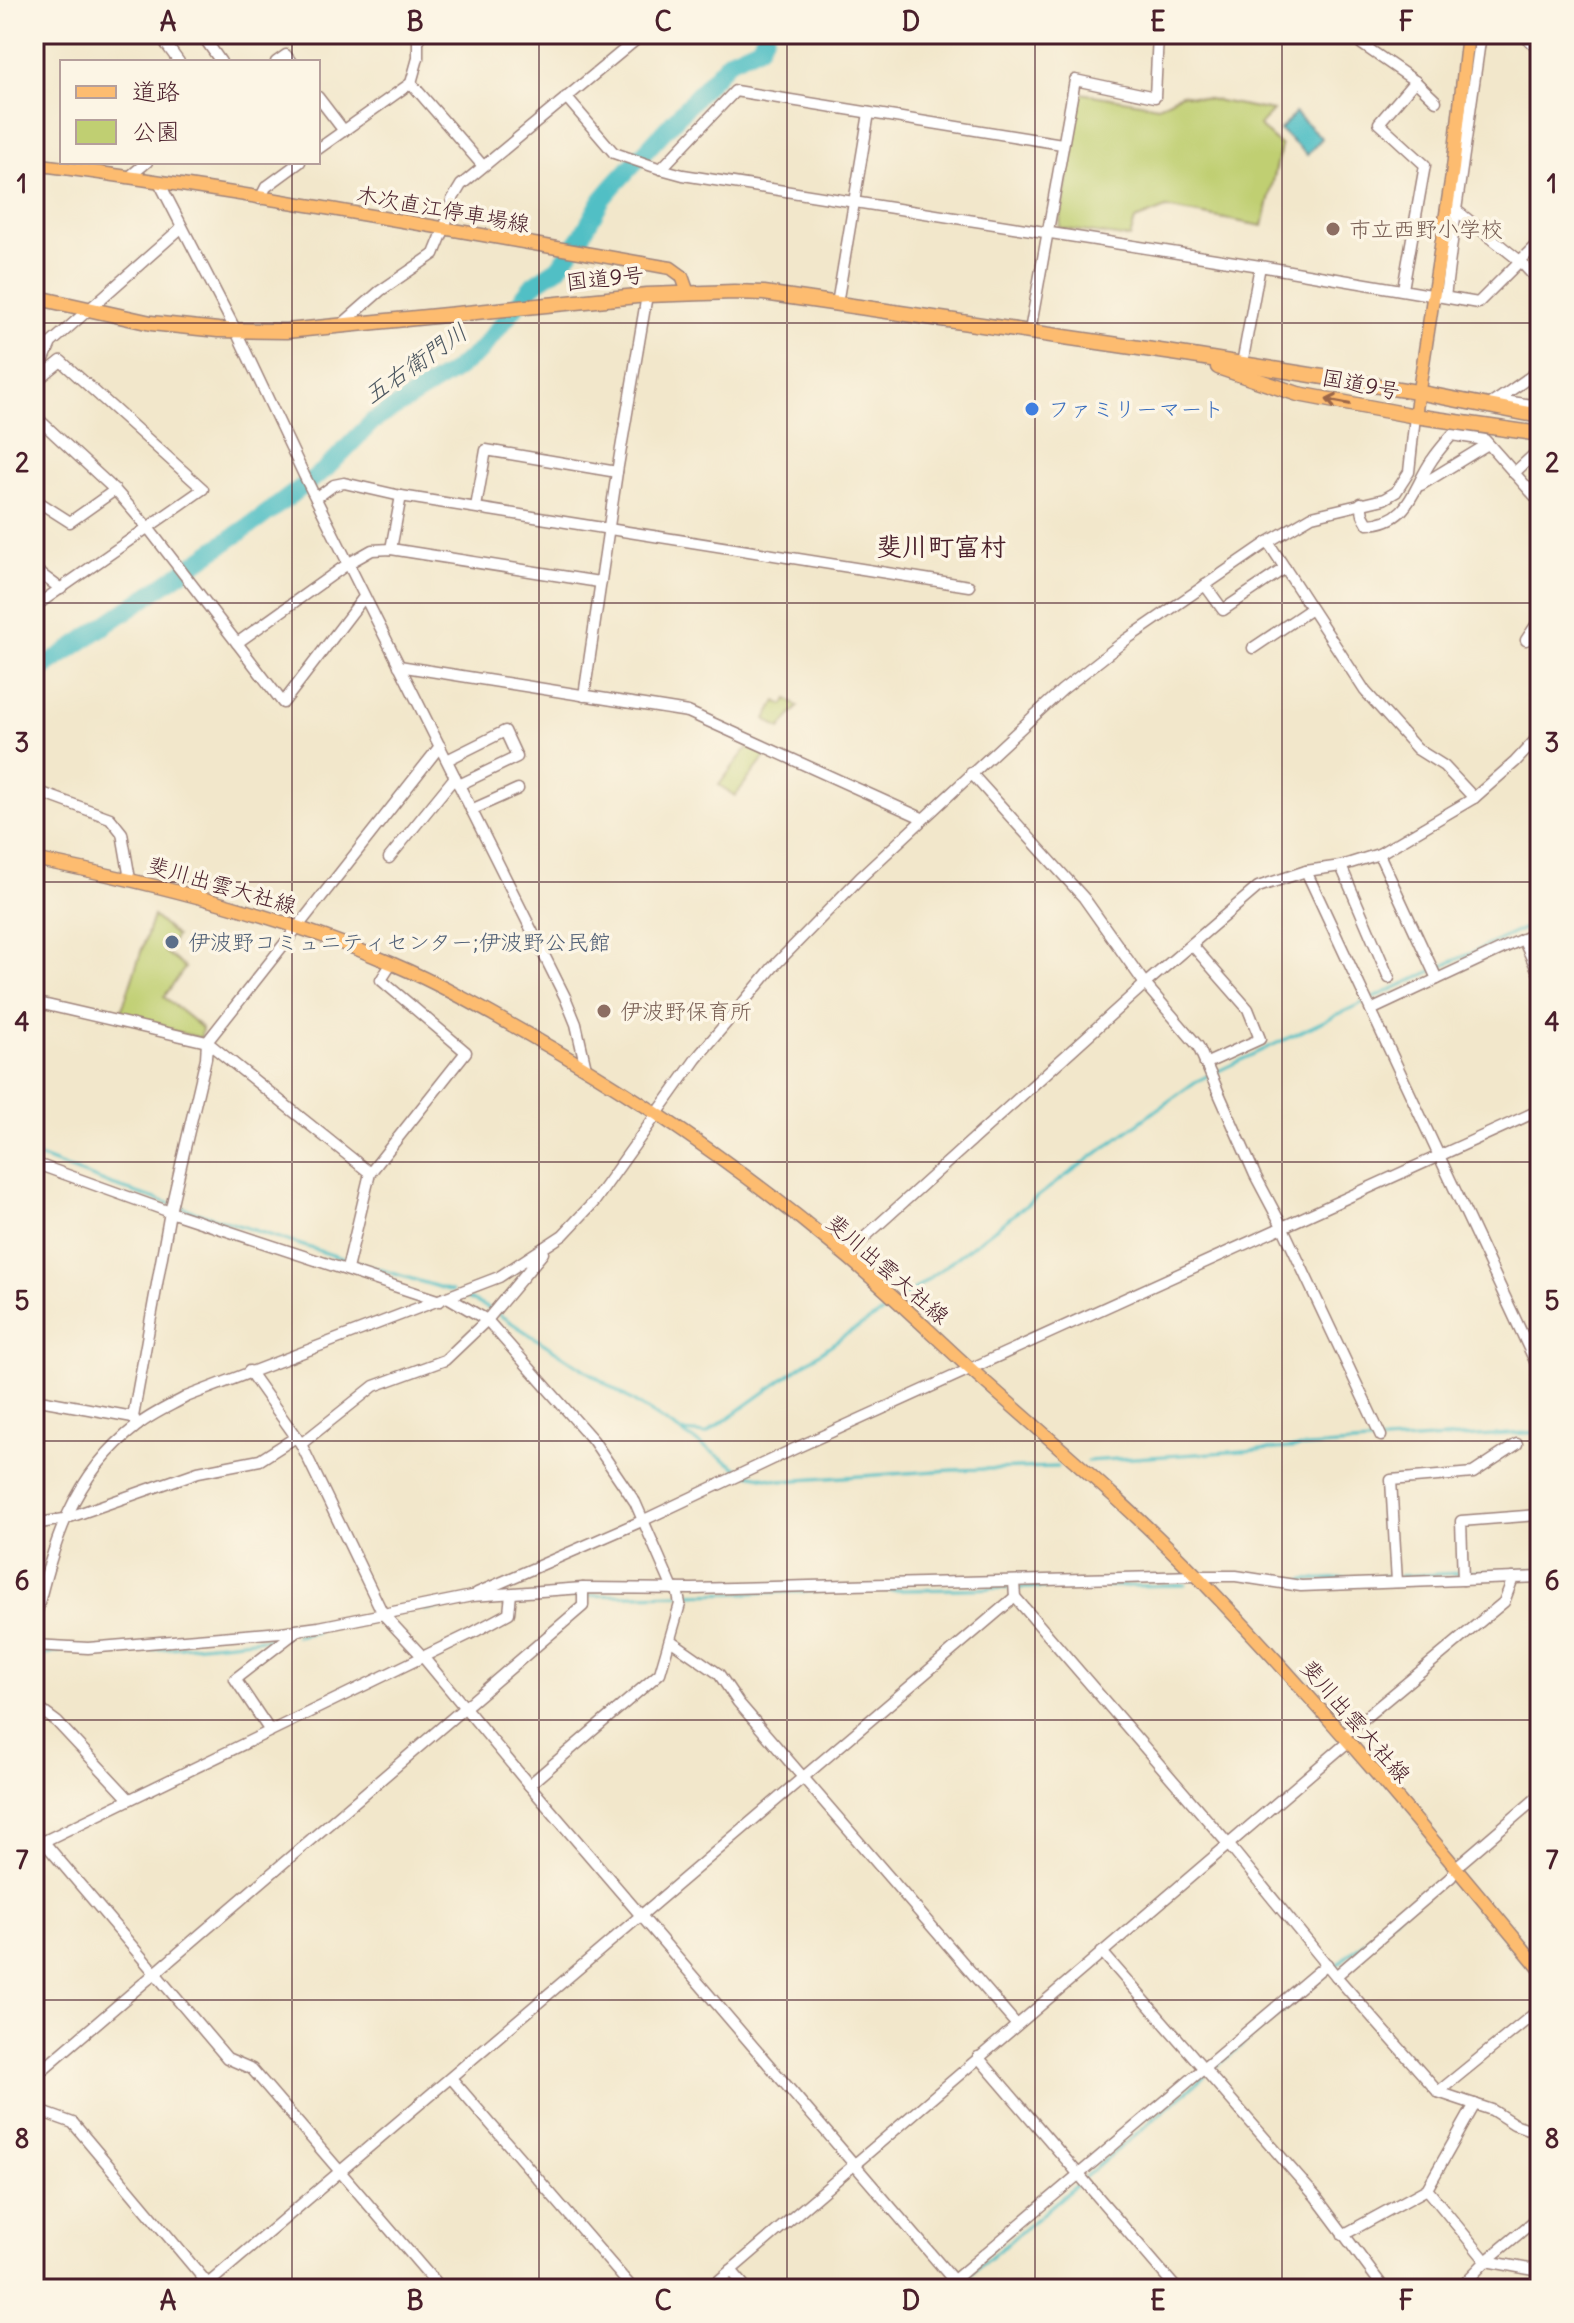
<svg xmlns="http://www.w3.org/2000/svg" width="1574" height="2323" font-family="Delius,'Klee One',sans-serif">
  <rect width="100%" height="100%" fill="#fcf5e5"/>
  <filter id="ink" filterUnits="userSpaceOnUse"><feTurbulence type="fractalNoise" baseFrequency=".0125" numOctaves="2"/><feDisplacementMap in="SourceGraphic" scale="16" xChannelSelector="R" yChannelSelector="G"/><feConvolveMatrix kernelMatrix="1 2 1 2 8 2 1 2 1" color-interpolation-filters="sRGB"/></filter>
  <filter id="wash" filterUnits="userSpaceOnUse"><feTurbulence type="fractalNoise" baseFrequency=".006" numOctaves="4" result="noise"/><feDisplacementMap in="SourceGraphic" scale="32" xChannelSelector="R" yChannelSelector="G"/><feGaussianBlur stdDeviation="1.8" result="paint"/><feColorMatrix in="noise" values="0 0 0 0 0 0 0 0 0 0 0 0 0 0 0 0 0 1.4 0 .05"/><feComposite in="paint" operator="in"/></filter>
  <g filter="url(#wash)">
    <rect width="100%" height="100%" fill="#f2e7cb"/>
    <g fill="#c0cf72" stroke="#85774e" stroke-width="2">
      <polygon points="1081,93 1158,106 1181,94 1273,111 1259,126 1281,146 1263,226 1166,208 1135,220 1130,238 1059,228"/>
      <polygon points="788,699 798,707 780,729 766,719 776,701 783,705"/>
      <polygon points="748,747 767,755 735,796 719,785"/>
      <polygon points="153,916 176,936 165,952 185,968 164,997 202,1028 201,1038 119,1018"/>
    </g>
    <polygon fill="#51bfc5" stroke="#4e6f78" stroke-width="2" points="1295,113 1322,138 1307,155 1280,130"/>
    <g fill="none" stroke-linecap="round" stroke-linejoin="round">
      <g stroke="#51bfc5" stroke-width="3">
        <polyline points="1369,1000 1540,921"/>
        <polyline points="1214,1073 1362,1003"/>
        <polyline points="34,1155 112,1185 345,1259"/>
        <polyline points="352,1261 452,1291"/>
        <polyline points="463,1296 492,1310"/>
        <polyline points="903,1298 1049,1188 1195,1082 1207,1076"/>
        <polyline points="498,1314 740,1470"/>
        <polyline points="683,1432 706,1434 842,1337 887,1310"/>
        <polyline points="1087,1461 1540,1432"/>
        <polyline points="747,1474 782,1481 953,1470 1057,1467"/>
        <polyline points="1400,1576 1540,1569"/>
        <polyline points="1303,1580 1392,1576"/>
        <polyline points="425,1610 465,1603 571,1596 1185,1585"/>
        <polyline points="296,1636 316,1632"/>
        <polyline points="97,1652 160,1649 284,1637"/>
        <polyline points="34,1658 61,1651"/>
        <polyline points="1211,2071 1425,1891"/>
        <polyline points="1085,2177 1205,2076"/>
        <polyline points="960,2283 1080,2182"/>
      </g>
      <polyline stroke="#51bfc5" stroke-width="18" points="34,674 258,520 326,469 373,421 454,371 480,351 534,284 558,268 581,237 602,199 614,185 730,60 759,47 766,34"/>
    </g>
  </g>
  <g filter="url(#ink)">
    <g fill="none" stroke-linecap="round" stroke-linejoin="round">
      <g stroke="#9e837b" stroke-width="13">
        <g id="minor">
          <polyline points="1347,34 1415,81 1436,101"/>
          <polyline points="1481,34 1456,210 1520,261 1540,283"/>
          <polyline points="1523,34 1540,50"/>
          <polyline points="207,42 221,62"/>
          <polyline points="166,44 179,62"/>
          <polyline points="276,62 286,55 291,62"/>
          <polyline points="411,83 483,166"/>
          <polyline points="318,97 344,131"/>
          <polyline points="566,97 614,153 661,169 735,91 1062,144"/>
          <polyline points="318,149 411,83 418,58 418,34"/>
          <polyline points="661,169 683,175 1260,266"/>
          <polyline points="129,177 147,162"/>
          <polyline points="159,182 235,329 304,475 565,997 576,1024 586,1068"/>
          <polyline points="260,199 266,187 300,162"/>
          <polyline points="1403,289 1425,165 1379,123 1415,81"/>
          <polyline points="1445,297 1456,210"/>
          <polyline points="837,304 869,113"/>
          <polyline points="340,326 380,291 434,254 445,227 452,200 461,185 643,34"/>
          <polyline points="1030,331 1075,80 1155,97 1158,34"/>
          <polyline points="1242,364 1260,266 1478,303 1540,241"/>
          <polyline points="35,380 51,343 181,228"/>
          <polyline points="34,383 61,361 203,489 34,607"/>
          <polyline points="1497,400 1540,370"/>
          <polyline points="1487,406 1497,400 1540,406"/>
          <polyline points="34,415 115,490 149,529 237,643 349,563 372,550 391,549 599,582"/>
          <polyline points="617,472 647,295"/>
          <polyline points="1514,473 1540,449"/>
          <polyline points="1421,485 1488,444"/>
          <polyline points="316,498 334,485 344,483 401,496"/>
          <polyline points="34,499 70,522 115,490"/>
          <path d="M 1361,503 L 1363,515 L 1368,524 C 1411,522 1413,487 1432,460 C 1438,451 1445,443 1452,435 L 1485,440 L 1540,502"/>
          <polyline points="476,507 486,450 617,472 584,696"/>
          <polyline points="1268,542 1365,691 1417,749 1444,766 1474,798"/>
          <polyline points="391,549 401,496 969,586"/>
          <polyline points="34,569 61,589"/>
          <polyline points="1205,585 1223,610 1285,568"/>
          <polyline points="1526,640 1540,619"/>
          <polyline points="237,643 283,703 364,597"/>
          <polyline points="1253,648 1311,609"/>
          <polyline points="399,666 688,712 922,818"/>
          <polyline points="447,760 505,731 517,757 459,785"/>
          <polyline points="971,773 1084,898 1145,984 1198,1046 1255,1175 1283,1228 1381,1436"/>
          <polyline points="34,790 110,818 122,833 130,879"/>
          <polyline points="471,810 518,789"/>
          <polyline points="1379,854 1437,979"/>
          <polyline points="389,858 455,777"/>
          <polyline points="1341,866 1389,978"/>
          <polyline points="1306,871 1540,1372"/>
          <polyline points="1523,939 1540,976"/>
          <polyline points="1192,945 1248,1009 1260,1039 1205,1064"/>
          <polyline points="34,1002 207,1042 370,1173"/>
          <polyline points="1371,1010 1540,931"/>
          <polyline points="34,1163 170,1212 440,1301"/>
          <polyline points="845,1255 1145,984 1258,887 1306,871 1341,866 1379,854 1474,798 1515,762 1540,735"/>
          <polyline points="347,1269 370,1173 466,1052 381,980 392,963"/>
          <polyline points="449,1298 487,1320 593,1440 635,1502 673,1589"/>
          <polyline points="249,1371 301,1444 383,1614 423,1657 529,1785 961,2289"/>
          <polyline points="34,1399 133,1417"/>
          <polyline points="138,1425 133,1417 170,1212 206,1058 207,1042 440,746"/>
          <polyline points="301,1444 374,1386 445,1360 487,1320 543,1253"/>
          <polyline points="34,1524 64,1519 198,1472 260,1460 296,1437"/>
          <polyline points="1463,1580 1461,1521 1538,1515"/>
          <polyline points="1014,1582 1015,1597 1228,1844 1336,1976 1438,2092 1492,2110 1514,2124 1540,2133"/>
          <polyline points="1397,1582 1391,1480 1473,1473 1517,1444"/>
          <polyline points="477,1593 644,1520 796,1448 1540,1110"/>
          <path d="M 34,1623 C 53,1545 71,1476 138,1425 C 152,1414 170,1406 186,1397 L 499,1277 L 563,1235 L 594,1202 L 696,1059 L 773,967 L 860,878 L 1062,690 L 1127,639 L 1268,542 L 1312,516 L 1384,499 L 1396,492 L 1409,472 L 1415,416"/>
          <polyline points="670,1640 719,1674 738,1702 1016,2024"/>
          <polyline points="34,1645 88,1648 281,1632 319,1627 472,1596 583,1588 692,1589 1197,1576 1236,1576 1301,1586 1540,1577"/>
          <polyline points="34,1705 57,1722 129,1799"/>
          <polyline points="270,1731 235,1679 297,1631"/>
          <polyline points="1343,1736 1504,1602 1513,1578"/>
          <polyline points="529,1785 660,1673 680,1604 677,1589"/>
          <polyline points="43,1841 227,2058 252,2069 441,2289"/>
          <polyline points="34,1846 474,1632 509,1613 511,1594"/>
          <polyline points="1102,1952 1316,2197 1383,2287 1399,2289"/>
          <polyline points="1336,1976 1451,1877 1456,1867 1540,1795"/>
          <polyline points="978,2057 1177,2289"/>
          <polyline points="34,2077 583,1606 583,1588"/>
          <polyline points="451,2078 633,2289"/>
          <polyline points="1438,2092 1540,2009"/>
          <polyline points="34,2109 73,2123 208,2284"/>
          <polyline points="1427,2189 1486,2261 1540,2271"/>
          <polyline points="1343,2235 1427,2189 1475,2104"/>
          <polyline points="731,2270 747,2289"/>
          <polyline points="954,2280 1327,1964"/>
          <polyline points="202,2289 1015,1597"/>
          <polyline points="709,2289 1348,1742"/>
          <polyline points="1459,2289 1486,2261 1540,2216"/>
        </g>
      </g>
      <g stroke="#9e837b" stroke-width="15">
        <g id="major">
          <path d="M 34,164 C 247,192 459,231 671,268 L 682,276 L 688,293"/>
          <polyline points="1415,416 1453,168 1468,34"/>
          <path d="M 34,859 C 156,884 278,914 393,964 C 440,984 485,1010 529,1035 C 640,1098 746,1172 844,1254 C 886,1289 925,1327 965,1364 C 1043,1434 1125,1502 1199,1578 C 1319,1702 1430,1836 1540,1969"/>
        </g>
      </g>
      <g stroke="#9e837b" stroke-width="17">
        <g id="highway">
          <polyline points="34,297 151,323 218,330 286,331 647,295 734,292 764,293 1180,354 1417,392 1540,416"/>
          <polyline points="1218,367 1298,394 1415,416 1540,434"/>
        </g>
      </g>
      <use href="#minor" stroke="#fff" stroke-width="10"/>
      <use href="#major" stroke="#fdbc70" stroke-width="12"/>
      <use href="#highway" stroke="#fdbc70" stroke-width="14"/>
    </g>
    <defs><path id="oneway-shaft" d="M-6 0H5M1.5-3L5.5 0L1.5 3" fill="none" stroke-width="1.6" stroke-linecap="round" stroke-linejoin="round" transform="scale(2)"/></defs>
    <use stroke="#9b664a" href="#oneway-shaft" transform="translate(1338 402) rotate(-169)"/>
  </g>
  <path fill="none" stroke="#4a1f2b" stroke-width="2" stroke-opacity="0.55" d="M 292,34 L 292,62M 539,34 L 539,2289M 787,34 L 787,2289M 1035,34 L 1035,2289M 1282,34 L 1282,2289M 292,162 L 292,2289M 34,323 L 1540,323M 34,603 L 1540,603M 34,882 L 1540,882M 34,1162 L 1540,1162M 34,1441 L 1540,1441M 34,1720 L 1540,1720M 34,2000 L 1540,2000"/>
  <g fill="#8d6e63" stroke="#fcf5e5" stroke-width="3">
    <circle cx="1333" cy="229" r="8"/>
    <circle cx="604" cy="1011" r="8"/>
  </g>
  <circle fill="#3f7fe0" stroke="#fcf5e5" stroke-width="3" cx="1032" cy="409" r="8"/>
  <circle fill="#5c6f8a" stroke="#fcf5e5" stroke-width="3" cx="172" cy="942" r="8"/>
  <g text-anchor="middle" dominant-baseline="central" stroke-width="7" stroke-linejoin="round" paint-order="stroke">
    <g font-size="22" fill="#4a1f2b" stroke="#fcf5e5">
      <text transform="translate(443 209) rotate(10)">木次直江停車場線</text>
      <text transform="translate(605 278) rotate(-6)">国道9号</text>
      <text transform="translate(1361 384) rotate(11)">国道9号</text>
      <text transform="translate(222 885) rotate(16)">斐川出雲大社線</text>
      <text transform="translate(888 1269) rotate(41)">斐川出雲大社線</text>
      <text transform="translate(1356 1721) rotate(49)">斐川出雲大社線</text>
    </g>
    <g font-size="22" fill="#785e54" stroke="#fcf5e5" text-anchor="start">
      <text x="1349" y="229">市立西野小学校</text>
      <text x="620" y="1011">伊波野保育所</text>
    </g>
    <g font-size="22" fill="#366cbe" stroke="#fcf5e5" text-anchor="start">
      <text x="1048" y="409">ファミリーマート</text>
    </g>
    <g font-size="22" fill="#4e5e75" stroke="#fcf5e5" text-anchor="start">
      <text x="188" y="942">伊波野コミュニティセンター;伊波野公民館</text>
    </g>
    <g font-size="24" font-style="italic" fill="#4c5761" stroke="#fcf5e5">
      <text transform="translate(415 363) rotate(-35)">五右衛門川</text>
    </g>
    <g font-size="26" font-weight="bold" fill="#4a1f2b" stroke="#fcf5e5">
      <text x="941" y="546">斐川町富村</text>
    </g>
  </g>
  <rect width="1574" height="2323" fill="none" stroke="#fcf5e5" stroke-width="88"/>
  <rect x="60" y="60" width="260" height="104" fill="#fcf5e5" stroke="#b59f9b" stroke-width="2"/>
  <rect x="76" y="86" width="40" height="12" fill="#fdbc70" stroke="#b59f9b" stroke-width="2"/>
  <text x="132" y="100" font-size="24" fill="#4a1f2b">道路</text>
  <rect x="76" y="120" width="40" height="24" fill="#c0cf72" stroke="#b59f9b" stroke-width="2"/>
  <text x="132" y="140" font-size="24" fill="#4a1f2b">公園</text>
  <rect x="44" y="44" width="1486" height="2235" fill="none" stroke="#4a1f2b" stroke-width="3"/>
  <g font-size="26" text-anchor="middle" font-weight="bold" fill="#4a1f2b">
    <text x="168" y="31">A</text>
    <text x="415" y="31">B</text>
    <text x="663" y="31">C</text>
    <text x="911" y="31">D</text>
    <text x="1158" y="31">E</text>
    <text x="1406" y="31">F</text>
    <text x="22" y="193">1</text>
    <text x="1552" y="193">1</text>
    <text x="22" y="472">2</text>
    <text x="1552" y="472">2</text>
    <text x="22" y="752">3</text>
    <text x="1552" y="752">3</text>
    <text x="22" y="1031">4</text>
    <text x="1552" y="1031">4</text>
    <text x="22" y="1310">5</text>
    <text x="1552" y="1310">5</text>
    <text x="22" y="1590">6</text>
    <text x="1552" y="1590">6</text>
    <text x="22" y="1869">7</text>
    <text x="1552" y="1869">7</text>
    <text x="22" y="2148">8</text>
    <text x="1552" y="2148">8</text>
    <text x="168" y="2310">A</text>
    <text x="415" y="2310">B</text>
    <text x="663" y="2310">C</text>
    <text x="911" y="2310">D</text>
    <text x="1158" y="2310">E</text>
    <text x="1406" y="2310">F</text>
  </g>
</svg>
